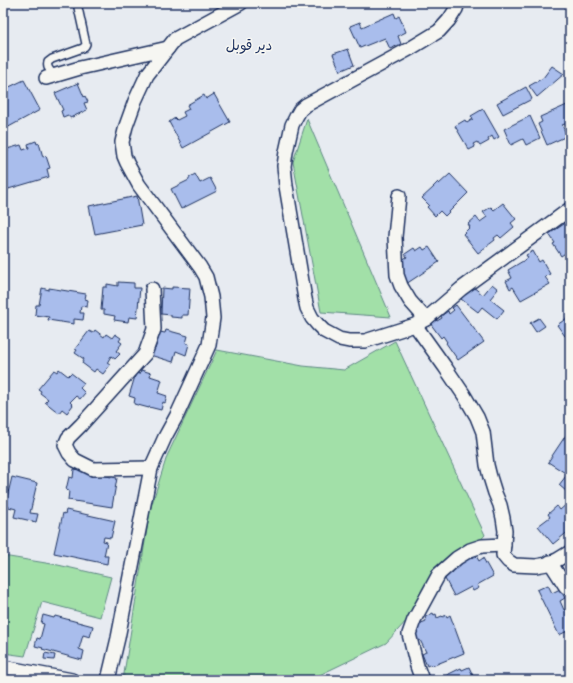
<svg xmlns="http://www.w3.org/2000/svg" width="573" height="683" font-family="Mynerve,'Playpen Sans Arabic',sans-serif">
  <rect width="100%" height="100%" fill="#e7ebf1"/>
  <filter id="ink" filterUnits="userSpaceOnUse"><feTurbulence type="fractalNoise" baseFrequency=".025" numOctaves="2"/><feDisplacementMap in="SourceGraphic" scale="8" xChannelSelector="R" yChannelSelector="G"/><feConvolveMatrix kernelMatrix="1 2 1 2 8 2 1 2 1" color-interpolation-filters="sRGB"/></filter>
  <g filter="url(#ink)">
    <g fill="#a2e0a8" stroke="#5e8883">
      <polygon points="307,119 391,317 321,312 293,162"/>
      <polygon points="395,341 485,535 386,643 309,680 123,680 150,510 167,456 217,350 303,366 344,370"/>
      <polygon points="3,556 58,565 111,577 100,617 42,602 25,656 3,653"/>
    </g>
    <g fill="#a9bdec" stroke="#1b2f5e">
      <polygon points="394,13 396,18 399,16 406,32 398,36 401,44 390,49 385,38 360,48 350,26 360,22 362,27"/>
      <polygon points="348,49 354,65 340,71 333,54"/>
      <polygon points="552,66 564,74 537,97 529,86 543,78"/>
      <polygon points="24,80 40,110 3,130 3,98 4,97 3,94 3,90"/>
      <polygon points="78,83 84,97 85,96 88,102 84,103 87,110 70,118 68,115 63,117 61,111 63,110 55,93"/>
      <polygon points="526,87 532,99 503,114 497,103"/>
      <polygon points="214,94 230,122 183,148 169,122 175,118 177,120 185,116 183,112 189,109 187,105 204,95 206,99"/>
      <polygon points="567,105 570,111 570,125 568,123 562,125 567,136 547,145 538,124 542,122 540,117"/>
      <polygon points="483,109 499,137 494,140 492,136 488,139 489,141 480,146 477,142 473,144 475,147 469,150 455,126 465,120 467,123 473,119 471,116"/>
      <polygon points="530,116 540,138 526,145 523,139 511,145 504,129"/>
      <polygon points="36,141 37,144 39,143 43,157 46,156 50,168 47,169 49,177 5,190 3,183 3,154 8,152 7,149 21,145 23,150 29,148 28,144"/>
      <polygon points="195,174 200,183 210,178 217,191 181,209 171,189 189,180 189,178"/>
      <polygon points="450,174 468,193 445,216 440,211 435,216 427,207 429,205 422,198 434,187 433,187 438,182 439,184"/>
      <polygon points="137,196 142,225 95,234 89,206"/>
      <polygon points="503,203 516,219 511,223 514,227 501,238 498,235 494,238 495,240 478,253 463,234 470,227 468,224 476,217 480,222 487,217 483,212 491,207 494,210"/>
      <polygon points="570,220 570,250 561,256 553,244 555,243 549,234"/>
      <polygon points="422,247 424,250 429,247 439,262 406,284 399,266 403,263 401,260 407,257 405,254 414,248 416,251"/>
      <polygon points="533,251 539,262 542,260 550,274 545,277 550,284 521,300 513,287 510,289 506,281 512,278 508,270 528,258 526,255"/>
      <polygon points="118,282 134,283 134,288 140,288 137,318 129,317 128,322 114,320 115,316 104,314 104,310 101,310 103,287 107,287 107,284 118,286"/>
      <polygon points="492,284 498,289 490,299 504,310 497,319 482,307 478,312 461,299 472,286 483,295"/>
      <polygon points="172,287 190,288 188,315 182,315 182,318 171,317 171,315 161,314 162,288 172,289"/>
      <polygon points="42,288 49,290 49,288 86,294 85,299 88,300 87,307 81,306 80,313 84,313 83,320 74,319 74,324 48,320 49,317 35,315 36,305 39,305"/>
      <polygon points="456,305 484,342 458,360 446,343 447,342 443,336 441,338 430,323 435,319 437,321 442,318 441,316 448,311 449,314 454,310 452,308"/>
      <polygon points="570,316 570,332 565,336 557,325"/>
      <polygon points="539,318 545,326 536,332 530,323"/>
      <polygon points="95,330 104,337 106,334 112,338 115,334 121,338 119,341 122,343 116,351 120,354 115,359 111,356 107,363 110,365 103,374 96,369 94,372 82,363 84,359 75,353 77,350 75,349 89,331 93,333"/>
      <polygon points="166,330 188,336 186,343 189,344 186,355 176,351 173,362 150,355 152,348 155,349 160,332 165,333"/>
      <polygon points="59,369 68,376 71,373 84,383 80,388 85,393 80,399 76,396 70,402 73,405 67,413 62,409 59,413 45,402 48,399 40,393 41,391 38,389 54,370 57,372"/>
      <polygon points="141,370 151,373 150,376 162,380 158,393 167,396 165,403 163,402 161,410 149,407 149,408 134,404 135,398 129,396 136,373 140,374"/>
      <polygon points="570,429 570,476 548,462"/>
      <polygon points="74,469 83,470 83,472 117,478 112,507 68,500 69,491 66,490 69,477 73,478"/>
      <polygon points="566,476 570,480 570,489 567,492 559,485"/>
      <polygon points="12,477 37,483 30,513 38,514 36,522 14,517 16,509 5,506"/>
      <polygon points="569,502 570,503 570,530 553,544 538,526 550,517 548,514 557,506 560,510"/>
      <polygon points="66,510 115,521 111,538 104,537 103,541 107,542 104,556 108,556 107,564 54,553 63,513 65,514"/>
      <polygon points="475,554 479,561 483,558 493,576 477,585 479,588 473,591 471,587 454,596 444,577 453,572 451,568"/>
      <polygon points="548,585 552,593 560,589 565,598 560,601 564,610 570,607 570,630 559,635 537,590"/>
      <polygon points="433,613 434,615 436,614 437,618 442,616 443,617 446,615 447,617 450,615 464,653 432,666 431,664 427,666 422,654 426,652 420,640 417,641 412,629 415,626 426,621 425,617"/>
      <polygon points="43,615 54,618 55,616 93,626 90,637 83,635 79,649 84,651 82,660 42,649 43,648 35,646 37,638 40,639 44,624 41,623"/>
      <polygon points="45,653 55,655 54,660 44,659"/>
      <polygon points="469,667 475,680 437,680 461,668 462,670"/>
    </g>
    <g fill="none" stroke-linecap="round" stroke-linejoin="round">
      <g stroke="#1b2f5e" stroke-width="10">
        <path id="service" d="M 55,76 C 51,71 46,68 48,62 L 52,59 L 83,48 L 85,46 L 86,44 L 77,3"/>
      </g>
      <g stroke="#1b2f5e" stroke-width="16">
        <g id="minor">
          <polyline points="458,3 456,9 449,20 439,31 411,48 306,105 300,110 296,117 292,125 286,152 284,166 286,186 305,299 307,308 312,318 318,325 324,331 339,339 349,341 365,341 415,325 426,319 461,289 570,209"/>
          <polyline points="46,78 80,68 168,48"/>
          <polyline points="399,196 395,237 397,275 401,286 410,301 426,319"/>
          <polyline points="415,325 445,367 464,395 477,417 483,432 487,465 490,477 495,493 500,505 503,518 505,531 503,555 508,561 514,565 536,566 547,564 557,560 570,552"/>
          <polyline points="151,468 93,469 75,460 69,453 65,445 68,438 81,425 145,354 154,329 152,289"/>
          <polyline points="550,562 566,587"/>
          <polyline points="3,667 72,680"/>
          <polyline points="108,680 118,638 151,468 165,437 177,415 209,345 213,318 211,297 206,277 200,267 139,185 127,163 124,156 122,142 126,126 135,101 147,75 175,39 241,3"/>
          <polyline points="422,680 417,666 409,634 414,620 439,574 457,558 470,550 482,546 504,545"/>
        </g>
      </g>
      <use href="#service" stroke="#f6f6f2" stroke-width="7"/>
      <use href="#minor" stroke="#f6f6f2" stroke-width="13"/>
    </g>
  </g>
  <g text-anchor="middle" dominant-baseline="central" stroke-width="3" stroke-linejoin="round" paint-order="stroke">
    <g font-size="14" fill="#1b2f5e" stroke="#f6f6f2">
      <text x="249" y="46">دير قوبل</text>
    </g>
  </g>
  <rect width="573" height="683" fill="none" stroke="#f6f6f2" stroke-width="16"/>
  <rect x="8" y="8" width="557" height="667" fill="none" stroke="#1b2f5e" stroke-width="1.5" filter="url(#ink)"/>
</svg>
